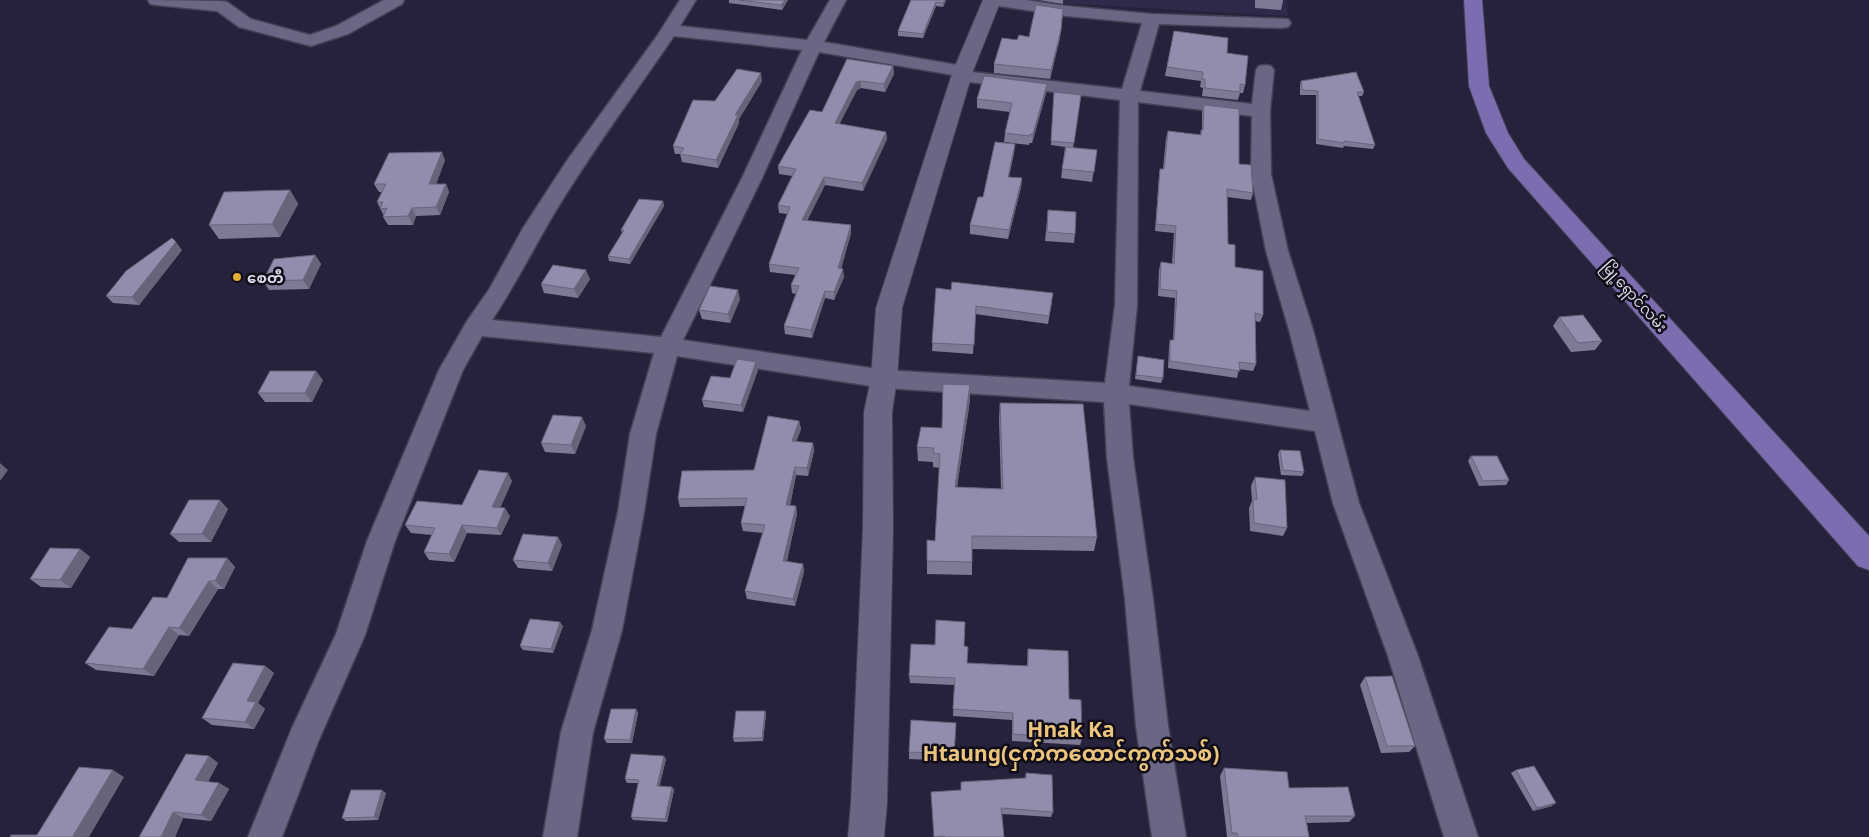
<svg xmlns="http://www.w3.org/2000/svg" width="1869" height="837" font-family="'Noto Sans','Noto Sans Myanmar',sans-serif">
  <rect width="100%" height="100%" fill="#27223b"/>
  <polygon fill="#302949" points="1022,0 1287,0 1288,16 1022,1"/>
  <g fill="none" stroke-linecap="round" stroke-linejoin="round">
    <g stroke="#454056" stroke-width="3">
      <g id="street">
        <polygon points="148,0 221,1 227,2 251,19 310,35 336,26 384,0 404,0 402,4 348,34 311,46 239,27 217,11 156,5 150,4"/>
        <path d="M 680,0 L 696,0 L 680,26 L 807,40 L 830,0 L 846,0 L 824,42 L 963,66 L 969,67 L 972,72 L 1122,89 L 1142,23 L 1066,16 L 992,5 L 986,4 L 984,0 L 1026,0 L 1066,6 L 1152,14 L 1288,19 L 1291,23 L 1288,27 L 1282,28 L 1159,24 L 1140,91 L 1252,104 L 1256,70 L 1259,66 L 1265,65 L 1271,66 L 1274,70 L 1270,111 L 1271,174 L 1288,251 L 1313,330 L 1359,503 L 1418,656 L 1478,837 L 1444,837 L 1388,656 L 1333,503 L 1315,431 L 1129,404 L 1133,458 L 1153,599 L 1168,726 L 1186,837 L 1152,837 L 1136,726 L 1125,599 L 1107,458 L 1104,402 L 884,388 L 677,356 L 656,434 L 644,512 L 622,630 L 593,732 L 577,837 L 543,837 L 561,732 L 592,630 L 618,512 L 630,434 L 654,353 L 482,336 L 463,370 L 395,541 L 365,635 L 318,742 L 282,837 L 248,837 L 292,728 L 336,634 L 367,541 L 439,370 L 467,321 L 490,288 L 523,228 L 566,162 L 657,36 ZM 674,36 L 802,50 L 742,178 L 661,337 L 492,320 C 518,281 538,239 563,199 C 598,143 637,90 674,36 ZM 819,52 L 953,75 L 955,80 L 961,81 L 1120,100 L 1115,305 L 1105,383 L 884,370 L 683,340 L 762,178 ZM 1138,102 L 1252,116 L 1251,174 L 1266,251 L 1289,330 L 1310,411 L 1129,386 L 1137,305 Z"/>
      </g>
    </g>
    <g stroke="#454056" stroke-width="2">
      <polygon id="secondary" points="983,0 1001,0 973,71 902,308 897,379 892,412 893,529 887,803 884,837 848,837 851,803 863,529 864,412 871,379 876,308 953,71"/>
    </g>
    <g stroke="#454056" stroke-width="2">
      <polygon id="primary" points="1464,0 1482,0 1489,86 1508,133 1524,159 1869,536 1869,570 1858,566 1508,168 1486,133 1469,86"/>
    </g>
    <use href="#street" fill="#6b6684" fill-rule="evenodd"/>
    <use href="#secondary" fill="#6b6684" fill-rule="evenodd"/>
    <use href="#primary" fill="#7c6db0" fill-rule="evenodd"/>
  </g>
  <g fill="#7e7995">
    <polygon points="729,0 788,0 782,10 729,3"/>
    <polygon points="911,0 946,0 943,7 936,6 923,38 898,36 898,31"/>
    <polygon points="1039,0 1063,0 1063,4"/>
    <polygon points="1255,0 1283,0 1283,1 1281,10 1255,8"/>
    <polygon points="1174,31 1227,53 1245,85 1243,93 1240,93 1238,100 1202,96 1203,88 1200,87 1201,81 1165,76"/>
    <polygon points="1029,37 1060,38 1050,79 994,73 994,64 1017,40"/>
    <polygon points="847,59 893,66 894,74 885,92 861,88 857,90 839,124 886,132 887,139 863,191 825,185 807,221 851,225 851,233 841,269 844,277 834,300 825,298 812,338 785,334 784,326 796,294 792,293 791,285 795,275 770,272 769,264 787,214 779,213 778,205 792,176 779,174 778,166 822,112"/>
    <polygon points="762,81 739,119 739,123 718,168 682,162 680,154 675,154 673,146 715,101"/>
    <polygon points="1301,81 1364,92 1362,96 1358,96 1375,145 1373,149 1344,146 1343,148 1316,144 1316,95 1300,95 1300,85"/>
    <polygon points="1047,84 1046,93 1032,143 1029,143 1029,145 1004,142 1005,133 1010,112 977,108 977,99"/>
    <polygon points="1054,92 1081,95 1073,148 1097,150 1092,182 1061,178 1065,147 1051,145"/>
    <polygon points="1204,105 1239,164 1253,193 1251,200 1227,197 1228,244 1235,267 1263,315 1260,322 1255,321 1256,364 1253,371 1239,369 1237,378 1168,368 1169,347 1170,340 1173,340 1175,298 1158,296 1159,270 1161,262 1172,264 1174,233 1155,231 1159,176 1160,169 1163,169 1166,138 1168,131 1200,135 1202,130 1202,112"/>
    <polygon points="1015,144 1014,153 1009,177 1022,178 1021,187 1008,239 970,234 970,225 983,197"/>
    <polygon points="445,160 436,184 446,184 449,192 440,215 416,216 413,225 388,225 383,217 384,216 377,202 382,192 379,192 374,184"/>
    <polygon points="290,190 298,204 280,237 219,239 209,225"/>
    <polygon points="663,201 664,206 630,264 609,261 608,256 622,233 621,230"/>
    <polygon points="1048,210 1075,234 1074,243 1045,241"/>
    <polygon points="182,250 139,305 113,303 106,296"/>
    <polygon points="315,255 321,264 309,289 269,290 263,281"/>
    <polygon points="590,279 578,298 544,293 541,284"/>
    <polygon points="936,288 1052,302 1048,324 975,314 973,354 932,351"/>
    <polygon points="740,299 730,323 702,319 699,310"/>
    <polygon points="1559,317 1602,341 1595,350 1571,352 1553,326"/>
    <polygon points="1138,356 1163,378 1161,383 1135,379"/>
    <polygon points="758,370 743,412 704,407 702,400"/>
    <polygon points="323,380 312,402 265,402 258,393"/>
    <polygon points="970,400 957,487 1001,489 999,418 1000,403 1097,537 1094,551 972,549 972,575 927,574 927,540 935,541 940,468 933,467 933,462 918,461 917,447 942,428"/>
    <polygon points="799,421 801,429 796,442 813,443 814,451 808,476 796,475 790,506 796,506 797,514 787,561 803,564 804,572 795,606 747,599 745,591 763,533 743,531 741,523 745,506 680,507 678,499 754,470"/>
    <polygon points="586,426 575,454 545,452 541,443"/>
    <polygon points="1280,450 1304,472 1302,476 1281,475 1278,454"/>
    <polygon points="1471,456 1509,480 1506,485 1479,486 1468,461"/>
    <polygon points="1255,477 1287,528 1283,536 1250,531 1249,508 1252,501 1251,486"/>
    <polygon points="512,481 500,508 510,516 501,535 467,533 454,562 429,560 424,552 432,535 411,533 405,525 462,505"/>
    <polygon points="228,509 211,542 179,542 170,534"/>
    <polygon points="558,537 562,545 552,571 518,568 513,560"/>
    <polygon points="80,549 90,557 71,588 41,587 30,579"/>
    <polygon points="227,558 235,567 224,589 218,589 189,636 179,635 154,676 96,670 85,663 132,629 167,598"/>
    <polygon points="563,626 553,653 523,650 520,646"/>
    <polygon points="964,646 967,663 1027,666 1028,649 1069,699 1082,739 1080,745 1012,741 1012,720 953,716 954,685 910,683 909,676"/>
    <polygon points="265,666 274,673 258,703 265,709 254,729 212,725 202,718"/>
    <polygon points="1365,677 1415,746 1409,752 1381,753 1360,685"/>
    <polygon points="636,709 638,713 632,743 607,743 604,739"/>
    <polygon points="765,711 766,714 763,741 734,742 733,738"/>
    <polygon points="956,723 954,761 909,759 909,752"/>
    <polygon points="209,756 218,763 208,782 219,783 229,789 211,821 183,818 175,837 139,837"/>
    <polygon points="666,759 659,786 672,787 674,790 667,822 633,820 631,817 638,783 627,783 625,779"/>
    <polygon points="1224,768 1289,788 1355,816 1349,822 1307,823 1309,837 1227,837 1220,776"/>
    <polygon points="1516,770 1552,806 1533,811 1511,773"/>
    <polygon points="1026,773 1053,812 1051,817 1002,814 1004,837 934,837 961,790 961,782 1025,778"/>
    <polygon points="386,793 378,820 346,821 342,818"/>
  </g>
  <g fill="#676379">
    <polygon points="785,0 788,0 782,10 781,5"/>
    <polygon points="945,0 946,0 943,7 943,3"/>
    <polygon points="936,2 936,6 923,38 923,34"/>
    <polygon points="1061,30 1060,38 1050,79 1051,70"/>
    <polygon points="893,66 894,74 885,92 884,84"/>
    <polygon points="761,73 762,81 739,119 739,123 718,168 716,160 735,115"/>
    <polygon points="861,81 861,88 857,90 836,131 835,123 856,82"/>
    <polygon points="1047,84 1046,93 1032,143 1033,134"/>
    <polygon points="886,132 887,139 863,191 862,183"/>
    <polygon points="1015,144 1014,153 1007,185 1008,177"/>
    <polygon points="442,152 445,160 433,193 429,184"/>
    <polygon points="824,177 825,185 803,228 802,220"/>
    <polygon points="1022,178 1021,187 1008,239 1009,230"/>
    <polygon points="446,184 449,192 440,215 436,207"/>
    <polygon points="290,190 298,204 280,237 272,224"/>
    <polygon points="663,201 664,206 630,264 629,259"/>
    <polygon points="412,208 416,216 413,225 408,216"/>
    <polygon points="851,225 851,233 839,276 838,268"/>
    <polygon points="176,242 182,250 139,305 132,297"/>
    <polygon points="315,255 321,264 309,289 303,280"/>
    <polygon points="843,269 844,277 834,300 834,292"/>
    <polygon points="586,270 590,279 578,298 574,289"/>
    <polygon points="738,290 740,299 730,323 728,314"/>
    <polygon points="825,291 825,298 812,338 811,330"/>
    <polygon points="756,362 758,370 743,412 741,405"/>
    <polygon points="316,371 323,380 312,402 305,393"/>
    <polygon points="970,385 970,400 955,500 955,487"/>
    <polygon points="582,417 586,426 575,454 571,445"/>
    <polygon points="799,421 801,429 793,450 792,441"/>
    <polygon points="813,443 814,451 808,476 807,468"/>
    <polygon points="0,463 8,470 0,481"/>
    <polygon points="795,467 796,475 788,514 786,505"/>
    <polygon points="508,473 512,481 497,515 492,507"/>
    <polygon points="220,500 228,509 211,542 202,534"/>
    <polygon points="796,506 797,514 785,569 783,561"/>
    <polygon points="505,508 510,516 501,535 497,528"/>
    <polygon points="462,525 467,533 454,562 449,554"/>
    <polygon points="558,537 562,545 552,571 548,563"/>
    <polygon points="80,549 90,557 71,588 60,580"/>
    <polygon points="227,558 235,567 224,589 215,581"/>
    <polygon points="803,564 804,572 795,606 793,599"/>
    <polygon points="209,581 218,589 189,636 179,628"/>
    <polygon points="560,622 563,626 553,653 551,649"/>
    <polygon points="169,627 179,635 154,676 143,669"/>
    <polygon points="265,666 274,673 258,703 265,709 254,729 245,722 247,701"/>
    <polygon points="636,709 638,713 632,743 630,740"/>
    <polygon points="765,711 766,714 763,741 762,738"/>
    <polygon points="209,756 218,763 205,787 195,780"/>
    <polygon points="664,756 666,759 659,789 657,786"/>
    <polygon points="113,770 124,777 89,837 73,836"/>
    <polygon points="219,783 229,789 211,821 201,815"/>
    <polygon points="672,787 674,790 667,822 665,819"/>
    <polygon points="382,790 386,793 378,820 374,817"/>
    <polygon points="1556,803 1552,806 1533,811 1537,808"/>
    <polygon points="173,812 183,818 175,837 161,837"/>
  </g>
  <g fill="#938dad" stroke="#676379">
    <polygon points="739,0 785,0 781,5"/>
    <polygon points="911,0 945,0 943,3 936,2 923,34 898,31"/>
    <polygon points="1036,5 1063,9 1061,30 1051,70 994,64 1002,38 1017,40 1019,35 1029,37"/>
    <polygon points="1174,31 1228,38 1227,53 1248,56 1245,85 1240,84 1240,92 1205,88 1205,79 1202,79 1203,72 1167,67"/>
    <polygon points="847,59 893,66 884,84 861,81 856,82 835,123 886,132 862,183 824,177 802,220 851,225 838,268 843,269 834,292 825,291 811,330 784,326 799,286 791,285 799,268 769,264 790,207 778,205 796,169 778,166 810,110 822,112"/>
    <polygon points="737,69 761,73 735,115 738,115 716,160 680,154 684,148 673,146 693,100 715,101"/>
    <polygon points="1356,72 1364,92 1357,92 1375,145 1344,141 1344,143 1318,139 1318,91 1302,90 1301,81"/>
    <polygon points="984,76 1047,84 1033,134 1030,134 1030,136 1005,133 1012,103 977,99"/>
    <polygon points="1054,92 1081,95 1074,143 1051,141"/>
    <polygon points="1204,105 1239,109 1239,164 1251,165 1253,193 1227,189 1228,244 1235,245 1235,267 1263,271 1263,315 1255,313 1256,364 1239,362 1240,371 1170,361 1170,340 1174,340 1177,291 1160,289 1161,262 1174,264 1176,226 1156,224 1160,169 1164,169 1168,131 1201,135 1201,130 1203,130"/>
    <polygon points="995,142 1015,144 1008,177 1022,178 1009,230 970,225 978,197 983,197"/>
    <polygon points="1066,147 1097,150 1094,172 1062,169"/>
    <polygon points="442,152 429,184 446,184 436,207 412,208 408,216 383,217 387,208 380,209 383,202 377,202 386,184 374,184 389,153"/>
    <polygon points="290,190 272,224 209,225 224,192"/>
    <polygon points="639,199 663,201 629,259 608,256 624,230 621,230"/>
    <polygon points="1048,210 1076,212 1075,234 1047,232"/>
    <polygon points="172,238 176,242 132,297 106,296 126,271"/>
    <polygon points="315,255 303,280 263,281 274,259"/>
    <polygon points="553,265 586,270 574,289 541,284"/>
    <polygon points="952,282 1053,293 1049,316 976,306 974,345 932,343 936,288 951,290"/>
    <polygon points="710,286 738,290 728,314 699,310"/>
    <polygon points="1583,315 1602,341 1578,343 1559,317"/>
    <polygon points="1138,356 1164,360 1163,378 1136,375"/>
    <polygon points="737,359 756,362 741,405 702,400 711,376 730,378"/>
    <polygon points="270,371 316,371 305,393 258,393"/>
    <polygon points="943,384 970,385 955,487 1003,489 1000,403 1083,404 1097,537 972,536 972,562 927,561 927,540 935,541 940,454 933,453 934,448 917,447 921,427 942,428"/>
    <polygon points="553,415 582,417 571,445 541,443"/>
    <polygon points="768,416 799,421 792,441 813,443 807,468 795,467 786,505 796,506 783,561 803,564 793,599 745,591 765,525 741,523 747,498 678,499 682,471 754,470"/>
    <polygon points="1280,450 1300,451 1304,472 1283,470"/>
    <polygon points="1471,456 1497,456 1509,480 1483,481"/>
    <polygon points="479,470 508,473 492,507 505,508 497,528 462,525 449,554 424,552 435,528 405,525 417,501 462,505"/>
    <polygon points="1255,477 1285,480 1287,528 1254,523 1253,499 1257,500"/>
    <polygon points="189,500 220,500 202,534 170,534"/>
    <polygon points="523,534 558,537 548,563 513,560"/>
    <polygon points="50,548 80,549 60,580 30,579"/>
    <polygon points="188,558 227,558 215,581 209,581 179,628 169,627 143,669 85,663 109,627 132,629 153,597 167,598"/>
    <polygon points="530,619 560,622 551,649 520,646"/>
    <polygon points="936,620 965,622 964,646 968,647 967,663 1028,666 1028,649 1068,651 1069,699 1081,700 1082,739 1013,734 1013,713 953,709 955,678 909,676 911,644 935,645"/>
    <polygon points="233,663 265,666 247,701 256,702 245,722 202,718"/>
    <polygon points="1392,676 1415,746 1387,746 1365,677"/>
    <polygon points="611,709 636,709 630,740 604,739"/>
    <polygon points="736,711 765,711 762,738 733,738"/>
    <polygon points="911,720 956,723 954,754 909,752"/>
    <polygon points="186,754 209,756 195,780 219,783 201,815 173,812 161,837 139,837"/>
    <polygon points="631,754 664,756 657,786 672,787 665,819 631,817 639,780 625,779"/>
    <polygon points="1534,766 1556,803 1537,808 1516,770"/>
    <polygon points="79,767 113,770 73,836 85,837 10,837 11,835 37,835"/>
    <polygon points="1224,768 1287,772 1289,788 1348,787 1355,816 1305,816 1309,837 1238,837 1237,833 1232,833"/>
    <polygon points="1026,773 1052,775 1053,812 1001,808 1004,837 945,837 944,836 934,837 931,792 961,790 961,782 1026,778"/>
    <polygon points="351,790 382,790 374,817 342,818"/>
  </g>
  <circle fill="#e4ad35" stroke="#100d19" stroke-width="2" cx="237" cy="277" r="5"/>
  <g text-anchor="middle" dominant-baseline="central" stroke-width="5" stroke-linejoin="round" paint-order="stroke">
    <g font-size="15" font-weight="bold" fill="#dbd8e9" stroke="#100d19" text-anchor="start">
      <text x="247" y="277">စေတီ</text>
    </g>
    <g font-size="15" fill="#dbd8e9" stroke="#100d19">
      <text transform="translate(1635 296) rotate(48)">မြို့ရှောင်လမ်း</text>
    </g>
    <g font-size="21" font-weight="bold" fill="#ebc57d" stroke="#100d19">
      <text x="1071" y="729">Hnak Ka<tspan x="1071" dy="24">Htaung(ငှက်ကထောင်ကွက်သစ်)</tspan></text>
    </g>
  </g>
</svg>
